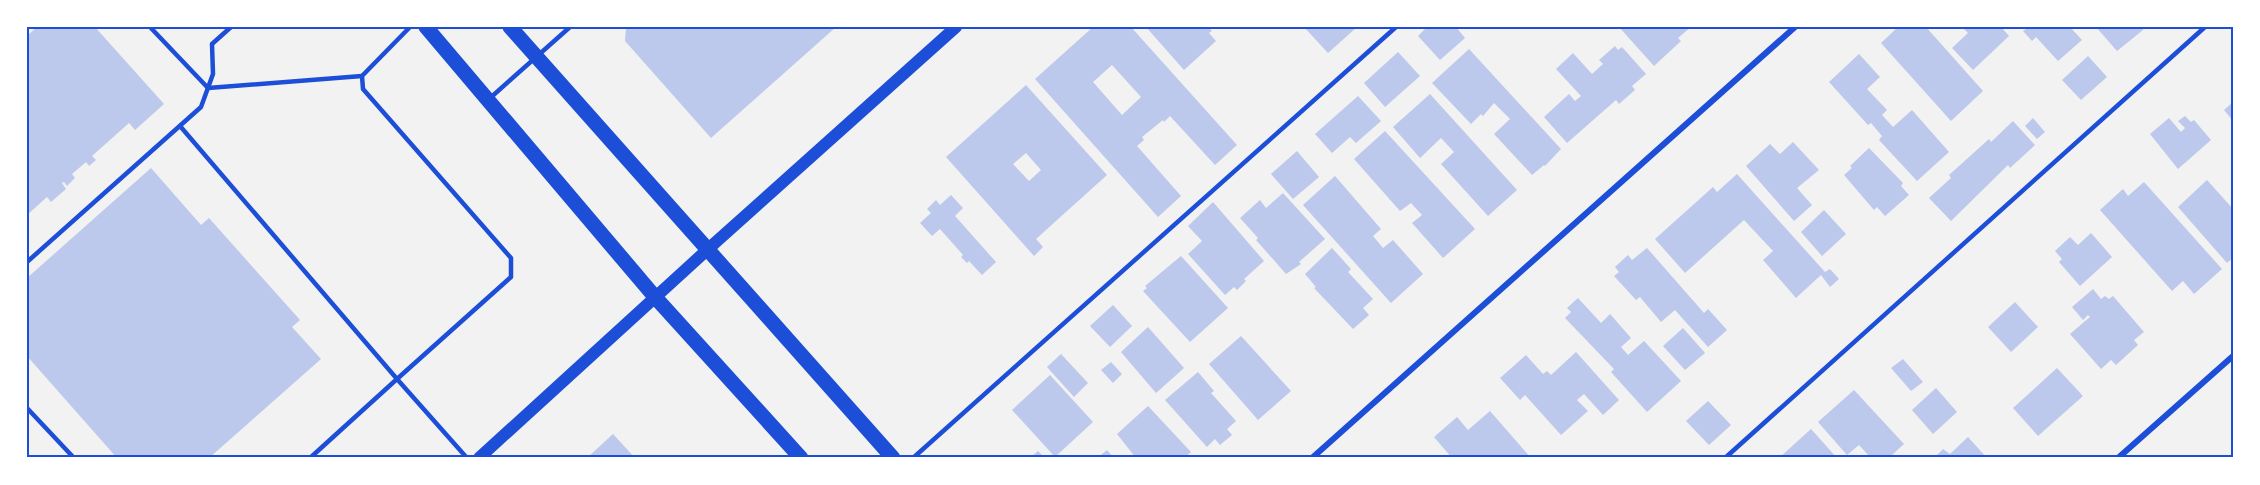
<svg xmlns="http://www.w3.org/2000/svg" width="2260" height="485" font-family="Poppins,sans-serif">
  <rect width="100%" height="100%" fill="#f2f2f2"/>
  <g fill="#bdc9ec" fill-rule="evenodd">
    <polygon points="37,27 95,27 164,104 135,130 129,123 92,156 96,160 89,166 86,162 72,174 75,178 67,186 64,182 62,183 66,189 51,202 47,197 27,215 27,36"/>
    <polygon points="626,27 836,27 711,138 625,41"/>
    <path d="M 1093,27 L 1131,27 L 1237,145 L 1215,165 L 1170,116 L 1164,122 L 1163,120 L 1142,137 L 1144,140 L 1137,146 L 1181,196 L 1158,217 L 1035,79 ZM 1112,65 L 1141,97 L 1122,115 L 1093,82 Z"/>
    <polygon points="1146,27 1208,27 1212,31 1209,33 1216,41 1184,70"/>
    <polygon points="1304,27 1357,27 1328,53"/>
    <polygon points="1427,27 1456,27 1465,38 1440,60 1418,36"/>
    <polygon points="1619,27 1691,27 1678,38 1681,41 1654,66"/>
    <polygon points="1898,27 1926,27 1983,91 1951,121 1881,43"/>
    <polygon points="1962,27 2001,27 2009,36 1973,70 1952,48 1968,33"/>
    <polygon points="2024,27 2070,27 2082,40 2058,61 2036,37 2032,41 2023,31 2026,29"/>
    <polygon points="2096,27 2144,27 2143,30 2117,51"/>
    <polygon points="1615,46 1618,50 1622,47 1646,74 1632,86 1635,90 1619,104 1616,100 1567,143 1544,117 1569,94 1575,101 1581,96 1556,69 1573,53 1592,74 1603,64 1599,60"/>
    <polygon points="1469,49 1561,149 1545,166 1544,165 1532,175 1494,134 1510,119 1494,103 1483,116 1481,114 1471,124 1432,83"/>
    <polygon points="1398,52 1420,76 1385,107 1364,83"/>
    <polygon points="1859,54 1880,77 1867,89 1887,110 1882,115 1893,127 1912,110 1949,152 1917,181 1879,140 1882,136 1871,123 1868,125 1829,82"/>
    <polygon points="2088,56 2107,77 2081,100 2062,80"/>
    <path d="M 1026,85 L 1107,175 L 1036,239 L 1043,247 L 1034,256 L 946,157 ZM 1026,153 L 1041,170 L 1029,181 L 1013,164 Z"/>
    <polygon points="1430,94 1517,190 1488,216 1441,164 1454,152 1441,138 1420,158 1393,127"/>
    <polygon points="1358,96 1381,121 1356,143 1350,137 1332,153 1315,134"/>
    <polygon points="2233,102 2233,121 2224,110"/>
    <polygon points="2185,116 2191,122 2194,120 2211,140 2178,169 2150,134 2169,118 2181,132 2185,128 2178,121"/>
    <polygon points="2033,118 2045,132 2037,139 2025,126"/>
    <polygon points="2013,121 2035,145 2010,168 2008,165 1951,221 1929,198 1951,178 1949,175 1989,139 1991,142"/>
    <polygon points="1385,131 1475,229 1443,258 1412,223 1422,215 1411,203 1400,211 1354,159"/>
    <polygon points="1793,142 1819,170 1797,188 1812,205 1794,221 1746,166 1770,144 1780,154"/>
    <polygon points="1869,148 1903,183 1901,186 1909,195 1885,216 1877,207 1874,210 1844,175 1852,168 1850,166"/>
    <polygon points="1297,151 1319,177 1293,199 1271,174"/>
    <polygon points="151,168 201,225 209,218 300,320 292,327 321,359 209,458 117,458 27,356 27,278"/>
    <polygon points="1737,174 1825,272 1830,269 1839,279 1830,287 1821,275 1796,298 1763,260 1773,251 1744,220 1685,273 1655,239 1713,187 1717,192"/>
    <polygon points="1335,176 1381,229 1373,236 1383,248 1393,240 1423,274 1391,303 1303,205"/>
    <polygon points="2207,180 2233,209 2233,258 2227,263 2178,207"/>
    <polygon points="2144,182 2222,269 2194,294 2183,281 2172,291 2100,210 2123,189 2128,196"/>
    <polygon points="1283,193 1325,239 1299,262 1301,264 1286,274 1256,240 1258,238 1240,218 1260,200 1266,208"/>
    <polygon points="951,195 963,208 955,216 996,262 982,275 969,261 967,263 961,257 963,255 940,229 932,236 920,223 931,213 927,209 936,200 940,205"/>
    <polygon points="1213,202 1264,261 1244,279 1246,281 1237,290 1234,287 1225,295 1188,254 1202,241 1188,226"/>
    <polygon points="1824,210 1846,234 1822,256 1801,232"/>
    <polygon points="2091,233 2112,257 2080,286 2059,262 2062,259 2055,251 2070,237 2078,245"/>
    <polygon points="1332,248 1351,269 1348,272 1373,299 1363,308 1369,315 1353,329 1314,288 1316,287 1305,274"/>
    <polygon points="1647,248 1704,313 1708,309 1727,330 1708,347 1675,310 1661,322 1640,297 1636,300 1614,276 1619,272 1615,267 1628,255 1632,260"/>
    <polygon points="1181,256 1228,308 1190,342 1143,291 1147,288 1145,286"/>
    <polygon points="2093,289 2101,299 2105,296 2109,299 2113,296 2144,332 2134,340 2138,345 2116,365 2111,360 2101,369 2070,334 2090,317 2088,315 2083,320 2072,307"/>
    <polygon points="1578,298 1601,323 1610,314 1631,338 1621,347 1628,355 1644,341 1681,381 1647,412 1611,372 1614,369 1565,318 1571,312 1567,308"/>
    <polygon points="2015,302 2038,327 2011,352 1988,327"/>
    <polygon points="1113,305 1132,326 1110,347 1090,326"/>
    <polygon points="1148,327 1184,368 1156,393 1121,352"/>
    <polygon points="1683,328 1705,353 1685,370 1663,346"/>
    <polygon points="1241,336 1291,391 1258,420 1209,364"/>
    <polygon points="1576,352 1619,400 1603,415 1584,394 1577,400 1588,411 1561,435 1525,395 1520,400 1500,378 1526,355 1543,374 1547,371 1551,375"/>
    <polygon points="1061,354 1088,383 1074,397 1047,367"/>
    <polygon points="1903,359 1923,382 1911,391 1891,368"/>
    <polygon points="1111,362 1122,374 1113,383 1101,370"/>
    <polygon points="2057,368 2083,396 2038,436 2013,408"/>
    <polygon points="1198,372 1214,391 1211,393 1236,421 1227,429 1232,435 1220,445 1215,439 1207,447 1165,400"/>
    <polygon points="1050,375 1093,422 1055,457 1012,410"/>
    <polygon points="1936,388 1957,412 1933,434 1912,410"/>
    <polygon points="1854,390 1904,444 1892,455 1895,458 1871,458 1859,445 1847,455 1818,422"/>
    <polygon points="1708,401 1731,425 1709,445 1686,421"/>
    <polygon points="1148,406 1191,452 1184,458 1136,458 1117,434"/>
    <polygon points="1490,411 1531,458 1452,458 1434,437 1457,417 1468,430"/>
    <polygon points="1811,429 1837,458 1779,458"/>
    <polygon points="613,434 635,458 587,458"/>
    <polygon points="1968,437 1987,458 1934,458 1943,449 1950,454"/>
    <polygon points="1107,450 1114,458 1097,458"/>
    <polygon points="1038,451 1045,458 1030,458"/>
  </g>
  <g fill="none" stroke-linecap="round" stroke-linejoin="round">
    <g stroke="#1d4ed8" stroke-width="4.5">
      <polyline points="150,27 208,88 362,76"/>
      <polyline points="410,27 362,76 363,89 511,258 511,277 397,379 467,458"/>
      <polyline points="27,28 28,27"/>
      <polyline points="489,99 570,27"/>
      <polyline points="180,126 397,379 310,458"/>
      <polyline points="27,262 201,107 213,74 212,44 231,27"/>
      <polyline points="27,408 74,458"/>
      <polyline points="913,458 1396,27"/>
      <polyline points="1725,458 2205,27"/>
    </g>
    <g stroke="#1d4ed8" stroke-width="6">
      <polyline points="1312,458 1795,27"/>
      <polyline points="2118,458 2233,356"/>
    </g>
    <polyline stroke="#1d4ed8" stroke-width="12" points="479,458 707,250 956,27"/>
    <g stroke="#1d4ed8" stroke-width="15">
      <polyline points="426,27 655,297 801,458"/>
      <polyline points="510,27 893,458"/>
    </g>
  </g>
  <rect width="2260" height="485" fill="none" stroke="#ffffff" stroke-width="57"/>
  <rect x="28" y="28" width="2204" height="428" fill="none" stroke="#1d4ed8" stroke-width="2"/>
</svg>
